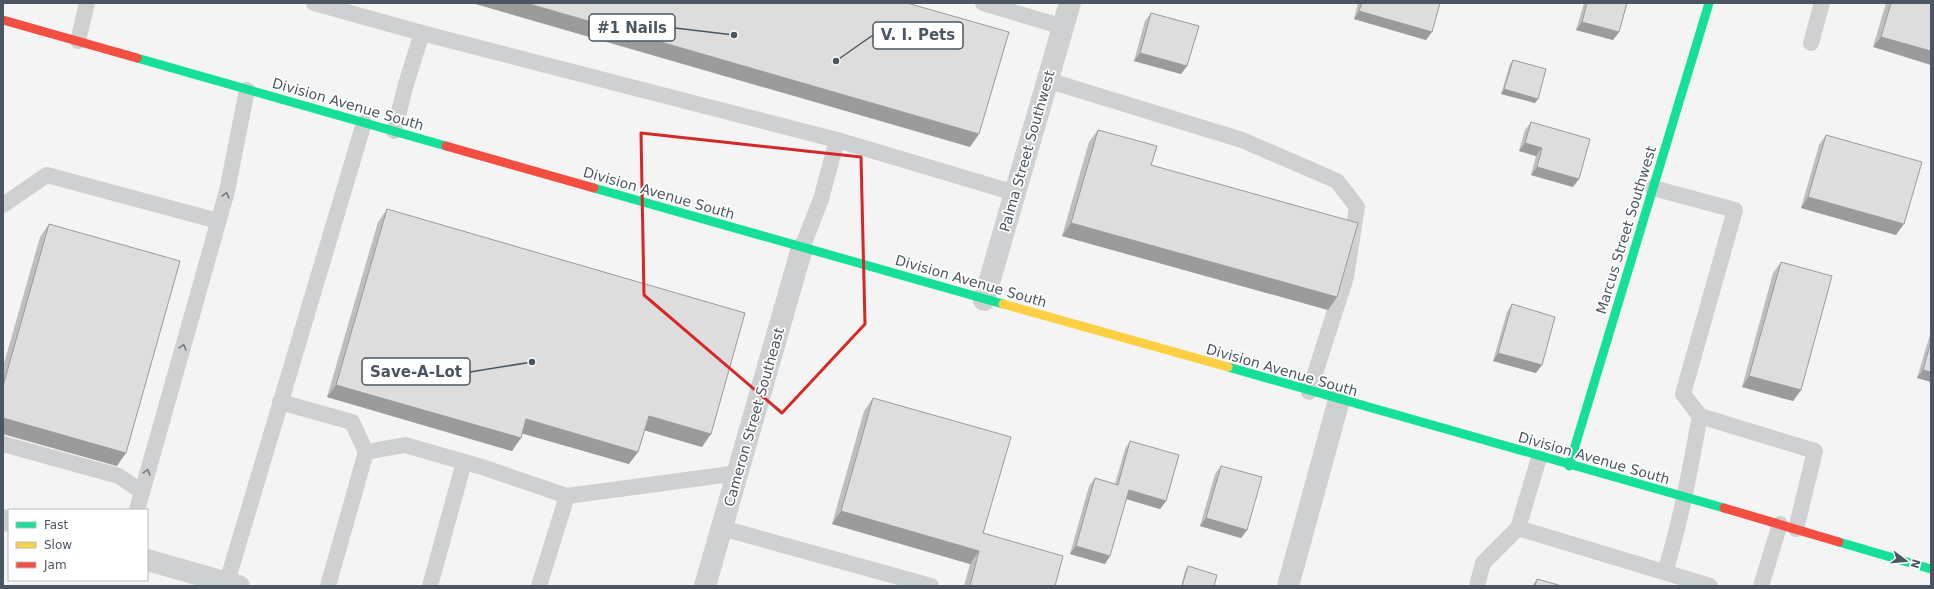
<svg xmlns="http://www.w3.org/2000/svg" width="1934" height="589" font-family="'DejaVu Sans',sans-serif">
  <rect width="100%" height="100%" fill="#f4f4f4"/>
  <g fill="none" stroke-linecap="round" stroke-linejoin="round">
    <g stroke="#ced0d2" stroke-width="16">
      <polyline points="314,3 422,33 837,140 1015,193"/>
      <polyline points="983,3 1063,27"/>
      <polyline points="78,41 87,3"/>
      <polyline points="1811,43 1822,3"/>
      <polyline points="1047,80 1242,140 1337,181 1357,207 1346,277 1309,392"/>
      <polyline points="394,131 406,84 422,33"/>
      <path d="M 1653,188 L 1735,210 L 1683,394 L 1700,416 C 1690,469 1681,521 1665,572"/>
      <polyline points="3,205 47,175 218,221"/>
      <polyline points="802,248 821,199 837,140"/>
      <polyline points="280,402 352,422 366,452 328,586"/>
      <polyline points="1700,416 1815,451 1796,529"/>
      <polyline points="3,444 119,476 142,492"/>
      <polyline points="366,452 405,445 482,467 567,496"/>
      <polyline points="1539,458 1518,528 1710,586"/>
      <polyline points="137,510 227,191 247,90"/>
      <polyline points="722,528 931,586"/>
      <polyline points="227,582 364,123"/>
      <polyline points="430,586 464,462"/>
      <polyline points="539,586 567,496 738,473"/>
      <polyline points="1477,586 1483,563 1518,528"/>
      <polyline points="1761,586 1780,524"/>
    </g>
    <g stroke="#ced0d2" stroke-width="22">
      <polyline points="984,300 1070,3"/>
      <polyline points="3,520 9,521"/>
      <polyline points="147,560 239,586"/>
      <polyline points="705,586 802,248"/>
      <polyline points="1288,586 1339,400"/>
    </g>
    <g stroke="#16e098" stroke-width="9">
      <polyline points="137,58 446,146"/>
      <polyline points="594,188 1003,304"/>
      <polyline points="1228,367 1724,508"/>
      <polyline points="1569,466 1709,3"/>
      <polyline points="1839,542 1931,569"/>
    </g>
    <polyline stroke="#ffcf43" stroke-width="9" points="1003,304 1228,367"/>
    <g stroke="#f24e42" stroke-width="9">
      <polyline points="3,20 137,58"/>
      <polyline points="446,146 594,188"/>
      <polyline points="1724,508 1839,542"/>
    </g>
  </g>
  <g fill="#bebebf">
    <polygon points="1358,3 1440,3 1426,40 1354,19"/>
    <polygon points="1584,3 1627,3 1619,32 1613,40 1576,30"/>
    <polygon points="1886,3 1931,3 1873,47"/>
    <polygon points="1151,13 1187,66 1181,74 1134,61 1145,21"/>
    <polygon points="1513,60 1535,103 1501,94 1510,64"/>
    <polygon points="1531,122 1573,187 1531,175 1536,156 1519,151 1525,130"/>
    <polygon points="1098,130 1151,165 1328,310 1062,236 1089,142"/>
    <polygon points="1826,135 1896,235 1801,208 1819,145"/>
    <polygon points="387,209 702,447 644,430 629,464 522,433 512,451 327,397 378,222"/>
    <polygon points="49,224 117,466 3,434 3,367 40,237"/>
    <polygon points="1781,262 1801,390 1793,401 1742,387 1773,273"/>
    <polygon points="1512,304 1536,373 1493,361 1507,312"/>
    <polygon points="1931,331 1931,382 1917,378"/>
    <polygon points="873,398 983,533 1055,586 964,586 970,564 832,524 864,411"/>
    <polygon points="1130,441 1166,501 1160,509 1126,499 1105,564 1070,554 1089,486 1095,478 1115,484 1125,449"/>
    <polygon points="1221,466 1247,530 1241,538 1200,526 1215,474"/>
    <polygon points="1188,566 1214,586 1181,586 1185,571"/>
    <polygon points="1537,579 1562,586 1532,586"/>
  </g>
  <g fill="#9b9b9b">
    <polygon points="472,3 526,3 979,134 970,147"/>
    <polygon points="1359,11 1432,32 1426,40 1354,19"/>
    <polygon points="1582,22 1619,32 1613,40 1576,30"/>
    <polygon points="1881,37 1931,51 1931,65 1873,47"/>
    <polygon points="1140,53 1187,66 1181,74 1134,61"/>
    <polygon points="1504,89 1538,99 1535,103 1501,94"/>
    <polygon points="1525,143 1542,148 1536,156 1519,151"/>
    <polygon points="1537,167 1579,179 1573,187 1531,175"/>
    <polygon points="1808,197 1904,224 1896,235 1801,208"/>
    <polygon points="1071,223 1337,297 1328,310 1062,236"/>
    <polygon points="1498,353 1542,365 1536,373 1493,361"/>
    <polygon points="1923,370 1931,372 1931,382 1917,378"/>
    <polygon points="1749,376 1801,390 1793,401 1742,387"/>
    <polygon points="336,385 521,438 512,451 327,397"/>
    <polygon points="649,416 711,434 702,447 640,429"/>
    <polygon points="3,418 126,453 117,466 3,434"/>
    <polygon points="526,419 638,452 629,464 517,432"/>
    <polygon points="1129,490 1166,501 1160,509 1123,498"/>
    <polygon points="841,511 979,551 970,564 832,524"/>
    <polygon points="1206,518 1247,530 1241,538 1200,526"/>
    <polygon points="1076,546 1110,556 1105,564 1070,554"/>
  </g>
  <g fill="#ddddde" stroke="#9b9b9b">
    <polygon points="526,3 907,3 1009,32 979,134"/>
    <polygon points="1362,3 1440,3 1432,32 1359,11"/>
    <polygon points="1587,3 1627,3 1619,32 1582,22"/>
    <polygon points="1891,3 1931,3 1931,51 1881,37"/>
    <polygon points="1151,13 1199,26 1187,66 1140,53"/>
    <polygon points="1513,60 1546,69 1538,99 1504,89"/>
    <polygon points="1531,122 1590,139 1579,179 1537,167 1542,148 1525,143"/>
    <polygon points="1098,130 1157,146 1151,165 1358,223 1337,297 1071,223"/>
    <polygon points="1826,135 1922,162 1904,224 1808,197"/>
    <polygon points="387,209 745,313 711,434 649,416 638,452 526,419 521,438 336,385"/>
    <polygon points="49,224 180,261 126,453 3,418 3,386"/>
    <polygon points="1781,262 1832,276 1801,390 1749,376"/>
    <polygon points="1512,304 1555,317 1542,365 1498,353"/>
    <polygon points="1931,342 1931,372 1923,370"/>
    <polygon points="873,398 1011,437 983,533 1063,556 1055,586 970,586 979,551 841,511"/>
    <polygon points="1130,441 1179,455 1166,501 1129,490 1110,556 1076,546 1095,478 1118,485"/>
    <polygon points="1221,466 1262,477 1247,530 1206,518"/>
    <polygon points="1188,566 1217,575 1214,586 1182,586"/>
    <polygon points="1537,579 1562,586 1535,586"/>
  </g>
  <defs><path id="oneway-chevron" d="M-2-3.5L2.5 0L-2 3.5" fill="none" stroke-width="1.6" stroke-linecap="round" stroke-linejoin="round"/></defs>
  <g stroke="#727b83">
    <use href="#oneway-chevron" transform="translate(226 195) rotate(-75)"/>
    <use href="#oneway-chevron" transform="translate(183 347) rotate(-74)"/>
    <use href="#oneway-chevron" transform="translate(147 472) rotate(-74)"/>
  </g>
  <path fill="none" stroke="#d62828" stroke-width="3" stroke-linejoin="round" d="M 641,133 L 861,157 L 865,324 L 782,413 L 644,295 Z"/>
  <g text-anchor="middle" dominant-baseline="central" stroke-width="3.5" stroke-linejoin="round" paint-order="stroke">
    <g font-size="14" fill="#4a5661" stroke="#fff">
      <text transform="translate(348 104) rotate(16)">Division Avenue South</text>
      <text transform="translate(1027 151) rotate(-74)">Palma Street Southwest</text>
      <text transform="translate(659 193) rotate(16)">Division Avenue South</text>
      <text transform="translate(1626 230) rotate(-73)">Marcus Street Southwest</text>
      <text transform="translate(971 281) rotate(16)">Division Avenue South</text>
      <text transform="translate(1282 370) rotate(16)">Division Avenue South</text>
      <text transform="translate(754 417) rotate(-74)">Cameron Street Southeast</text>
      <text transform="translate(1594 458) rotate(16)">Division Avenue South</text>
    </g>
  </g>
  <path fill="none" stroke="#4a5661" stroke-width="1.5" d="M734 35L675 28M836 61L873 35M532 362L470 372"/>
  <g fill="#4a5661" stroke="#fff" stroke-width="1.5">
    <circle cx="734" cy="35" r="4"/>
    <circle cx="836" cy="61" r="4"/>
    <circle cx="532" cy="362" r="4"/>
  </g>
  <g fill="#fff" stroke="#4a5661" stroke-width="1.5">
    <rect x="589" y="14" width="86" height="27" rx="4"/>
    <rect x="873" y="22" width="90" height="27" rx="4"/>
    <rect x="362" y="358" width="108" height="27" rx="4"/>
  </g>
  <g font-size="15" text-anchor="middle" font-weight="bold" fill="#4a5661">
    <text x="632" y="33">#1 Nails</text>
    <text x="918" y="40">V. I. Pets</text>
    <text x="416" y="377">Save-A-Lot</text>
  </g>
  <rect width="1934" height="589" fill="none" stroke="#4a5661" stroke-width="8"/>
  <rect x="8" y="509" width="140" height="72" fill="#ffffff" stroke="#b7bbc0"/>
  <rect x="16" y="522" width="20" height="6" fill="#16e098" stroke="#b7bbc0"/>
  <text x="44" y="529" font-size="12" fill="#4a5661">Fast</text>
  <rect x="16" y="542" width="20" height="6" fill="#ffcf43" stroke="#b7bbc0"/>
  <text x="44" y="549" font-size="12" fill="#4a5661">Slow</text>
  <rect x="16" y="562" width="20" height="6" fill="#f24e42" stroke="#b7bbc0"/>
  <text x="44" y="569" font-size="12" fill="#4a5661">Jam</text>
  <g transform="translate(1906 561) rotate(106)" stroke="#ffffff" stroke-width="3" paint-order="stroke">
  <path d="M0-3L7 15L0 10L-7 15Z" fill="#4a5661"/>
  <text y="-6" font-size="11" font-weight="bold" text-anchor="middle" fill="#4a5661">N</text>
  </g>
</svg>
